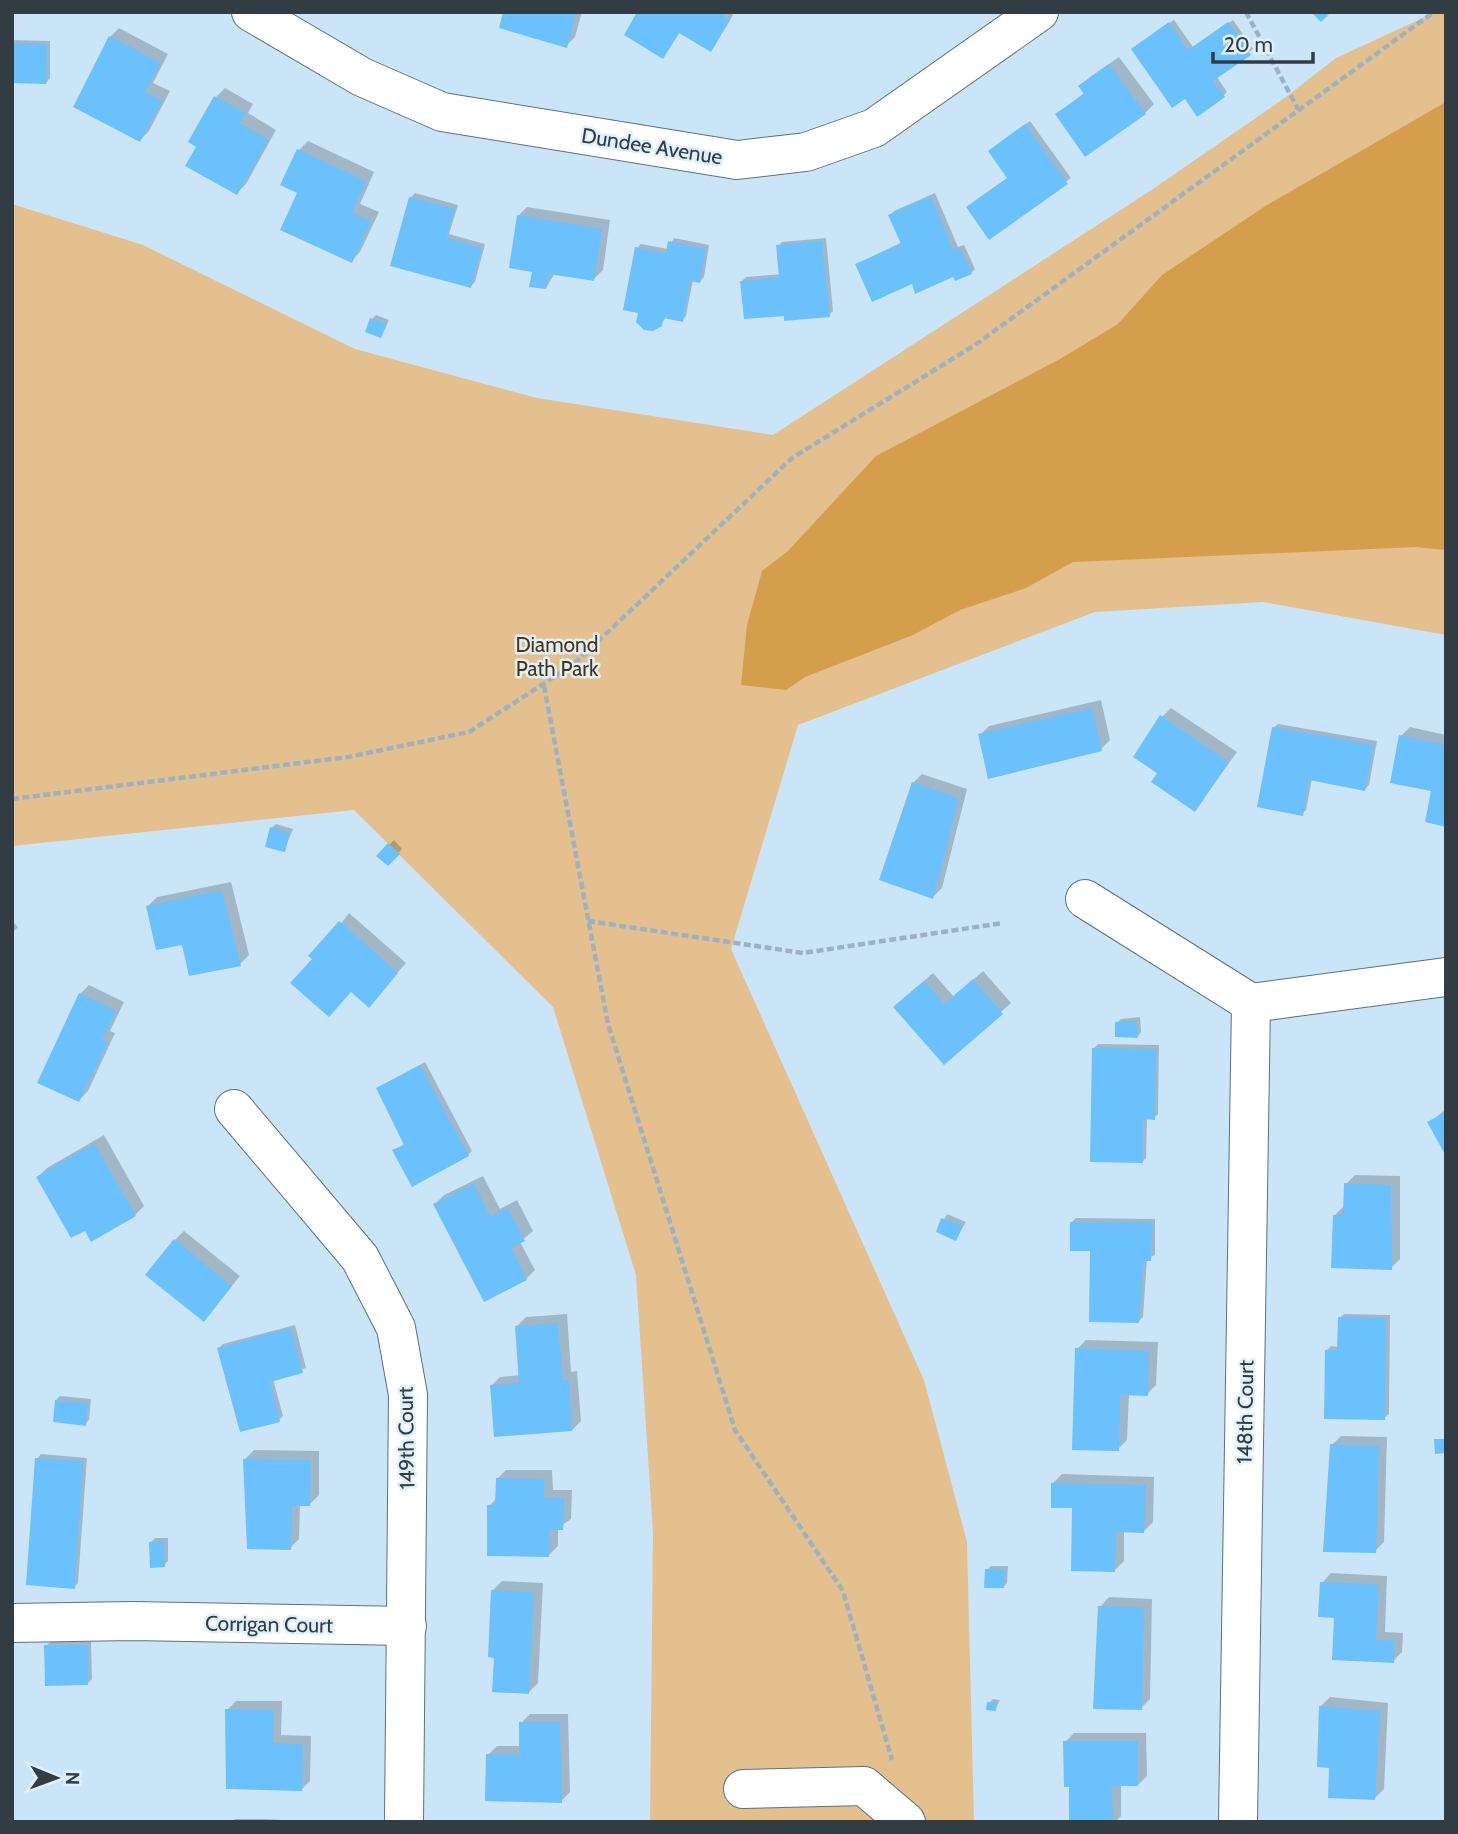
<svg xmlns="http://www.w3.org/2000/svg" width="1458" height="1834" font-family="Cabin,sans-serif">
  <rect width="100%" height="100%" fill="#cbe5f8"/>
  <polygon fill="#e3c08d" points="1436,12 1446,12 1446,635 1263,602 1095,612 798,725 731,949 924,1380 967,1542 974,1822 650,1822 653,1533 636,1275 553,1007 354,810 12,846 12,204 143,245 355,349 537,398 773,435 1153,189 1286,97 1336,58"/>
  <polygon fill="#d49e4c" points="1446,102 1446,550 1416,547 1073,562 1026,588 960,610 913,635 805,677 786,690 741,685 747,625 762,571 788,551 876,456 1060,359 1118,324 1162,275 1267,205"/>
  <g fill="#0003">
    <polygon points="505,12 582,12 575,37 566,46"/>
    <polygon points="640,12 728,12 733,15 711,50 680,32 663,57"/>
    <polygon points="1174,20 1193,47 1233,20 1253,49 1217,77 1227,92 1223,96 1137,45"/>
    <polygon points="119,28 168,54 153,83 170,91 149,131 140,140 110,37"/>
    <polygon points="12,40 50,41 50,78 46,83 12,82"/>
    <polygon points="1119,57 1154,104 1145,113 1057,115 1085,92 1081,86 1090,77"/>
    <polygon points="225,88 253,104 248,113 276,130 246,184 237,193 198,146 190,141 216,97"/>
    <polygon points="1030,121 1071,178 989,238 1009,177 994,147"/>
    <polygon points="308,141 374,172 360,204 379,212 360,252 351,261 299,192 299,150"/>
    <polygon points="415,193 458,205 449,234 485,244 475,282 471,286 392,265 411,197"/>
    <polygon points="935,193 958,247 964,245 975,269 971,273 912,282 857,264 902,242 890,215 894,211"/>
    <polygon points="527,207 610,220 603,270 594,279 555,273 546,288 534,270 518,216"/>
    <polygon points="674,238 709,245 704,277 700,281 693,280 686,316 682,320 666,317 661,325 640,312 637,248 641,244 668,249"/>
    <polygon points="826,238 833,311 829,315 785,314 742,281 746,277 781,274 778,246 782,242"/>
    <polygon points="376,315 389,320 381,336 372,319"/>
    <polygon points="1101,700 1110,740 1101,749 980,735 989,726"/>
    <polygon points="1171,708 1237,752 1195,810 1160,773 1162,717"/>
    <polygon points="1278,724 1377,741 1369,785 1365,789 1312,779 1306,810 1302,814 1273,728"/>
    <polygon points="1410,727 1446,735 1446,825 1433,789 1401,736"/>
    <polygon points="922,774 967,789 942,888 933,897 913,783"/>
    <polygon points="276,824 293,829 284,850 271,828"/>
    <polygon points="394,840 402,849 388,864 379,855"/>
    <polygon points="231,882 249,955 240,964 183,943 148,906 157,897"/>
    <polygon points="349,913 406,963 377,996 351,991 314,959"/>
    <polygon points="12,921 18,927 12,933"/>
    <polygon points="983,971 1011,1003 944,1063 904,998 933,973 954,997"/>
    <polygon points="89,985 124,1002 110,1031 115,1033 88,1091 79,1100 80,994"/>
    <polygon points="1140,1017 1141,1032 1138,1036 1117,1023 1121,1019"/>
    <polygon points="1098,1044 1159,1045 1158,1114 1154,1118 1147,1118 1146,1158 1142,1162 1094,1048"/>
    <polygon points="425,1062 472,1151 468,1155 395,1151 405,1143 379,1088"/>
    <polygon points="1446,1109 1446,1153 1429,1123"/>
    <polygon points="104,1135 144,1206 135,1215 86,1228 38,1177 47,1168"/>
    <polygon points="1355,1175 1400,1176 1400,1259 1391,1268 1335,1215 1344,1206 1346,1184"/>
    <polygon points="483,1176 500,1209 517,1200 533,1231 520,1242 535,1270 526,1279 435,1204 444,1195"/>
    <polygon points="947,1214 966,1222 956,1238 938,1231"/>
    <polygon points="1076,1218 1155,1219 1155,1255 1147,1259 1143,1317 1139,1321 1072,1222"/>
    <polygon points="184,1231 240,1276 212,1310 175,1240"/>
    <polygon points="567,1314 571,1372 577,1371 581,1421 572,1430 491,1386 500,1377 521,1375 517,1326 526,1317"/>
    <polygon points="1344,1314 1390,1315 1389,1414 1384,1418 1327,1350 1331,1346 1339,1347 1340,1318"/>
    <polygon points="295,1325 306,1368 273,1379 283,1416 279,1420 219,1348 223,1344"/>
    <polygon points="1086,1340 1158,1342 1156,1385 1147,1394 1129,1394 1127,1440 1118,1449 1077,1349"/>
    <polygon points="60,1396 91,1399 89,1420 85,1424 56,1400"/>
    <polygon points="1341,1436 1387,1437 1384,1542 1375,1551 1332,1445"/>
    <polygon points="254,1450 319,1451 319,1495 310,1504 300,1504 299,1539 290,1548 245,1459"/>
    <polygon points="41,1454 87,1458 78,1583 74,1587 37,1459"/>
    <polygon points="506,1470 552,1470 553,1490 572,1490 571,1519 558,1528 558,1546 549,1555 489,1506 497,1498 497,1479"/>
    <polygon points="1062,1474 1154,1477 1153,1522 1144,1531 1124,1530 1124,1561 1114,1571 1074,1507 1053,1483"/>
    <polygon points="155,1538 168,1538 168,1561 164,1565 151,1542"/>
    <polygon points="991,1566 1008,1566 1007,1583 1003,1587 987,1570"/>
    <polygon points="1331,1573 1387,1576 1385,1632 1403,1633 1402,1652 1393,1661 1336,1616 1322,1583"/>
    <polygon points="502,1581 543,1583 538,1683 529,1692 496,1656 493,1590"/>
    <polygon points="1109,1597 1152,1599 1150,1699 1141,1708 1100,1607"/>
    <polygon points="50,1642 91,1642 92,1679 88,1683 46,1646"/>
    <polygon points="1330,1697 1388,1703 1384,1789 1375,1798 1331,1766 1321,1706"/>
    <polygon points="993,1699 1000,1700 995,1710 989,1703"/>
    <polygon points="236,1701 282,1701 281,1735 311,1736 310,1781 301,1790 227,1710"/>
    <polygon points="530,1714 568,1714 570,1792 561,1801 488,1755 497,1746 521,1746 521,1723"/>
    <polygon points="1074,1733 1146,1733 1147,1776 1138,1785 1121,1785 1121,1816 1115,1822 1071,1822 1071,1785 1065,1742"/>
    <polygon points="235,1819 281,1819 232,1822"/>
  </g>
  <g fill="#6bc1fb">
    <polygon points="503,12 576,12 567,48 499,28"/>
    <polygon points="637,12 718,12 730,20 711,52 679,33 663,59 624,35"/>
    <polygon points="1311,12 1331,12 1321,22"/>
    <polygon points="1169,22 1188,50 1228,22 1251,55 1213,81 1225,97 1197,117 1185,99 1172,108 1131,49"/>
    <polygon points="109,36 161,63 145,92 162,101 140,142 73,107"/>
    <polygon points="12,43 47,44 46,84 12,83"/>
    <polygon points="1109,64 1146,114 1085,157 1055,114 1084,94 1078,86"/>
    <polygon points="214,96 246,114 240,123 269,140 237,195 185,166 196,147 188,142"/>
    <polygon points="1025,124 1068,184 989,240 966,207 1007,178 988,151"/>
    <polygon points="297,149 366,181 352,213 371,221 352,263 280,230 297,193 280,185"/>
    <polygon points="931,196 953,250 960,248 972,274 955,281 953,277 915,294 912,284 872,302 855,264 901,244 888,215"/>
    <polygon points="409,197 455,209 446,238 482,248 471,288 390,266"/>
    <polygon points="517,215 602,229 594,281 549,274 546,289 529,287 532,272 509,268"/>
    <polygon points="668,241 706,249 700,283 690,281 683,322 663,318 662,326 653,331 644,330 636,322 638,313 623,310 635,247 666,253"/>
    <polygon points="822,241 830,317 784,321 784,316 744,319 740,281 779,277 776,245"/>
    <polygon points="370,318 387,324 381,338 365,332"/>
    <polygon points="1092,708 1102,751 988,779 978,734"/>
    <polygon points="1160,715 1229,762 1195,812 1151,782 1157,773 1133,757"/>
    <polygon points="1272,727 1374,745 1365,791 1309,780 1303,816 1257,807"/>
    <polygon points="1399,735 1446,745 1446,827 1425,822 1431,791 1390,783"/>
    <polygon points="912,782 959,798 933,899 879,880"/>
    <polygon points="270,827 290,833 285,852 265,847"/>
    <polygon points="388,843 400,854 388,866 376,856"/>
    <polygon points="222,890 241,966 189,976 182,945 156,950 146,906"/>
    <polygon points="339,921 398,973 369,1008 351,992 329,1017 290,983 312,959 308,956"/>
    <polygon points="973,979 1003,1014 944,1065 893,1007 924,981 944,1004"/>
    <polygon points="79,993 116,1011 102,1040 108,1042 79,1102 37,1083"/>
    <polygon points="1136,1021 1138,1038 1115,1037 1115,1022"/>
    <polygon points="1092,1048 1156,1049 1155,1120 1143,1119 1143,1163 1090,1162"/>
    <polygon points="420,1065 469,1156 412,1187 392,1150 404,1145 376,1088"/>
    <polygon points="1446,1112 1446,1156 1427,1122"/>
    <polygon points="94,1143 136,1216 91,1242 85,1231 71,1238 36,1177"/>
    <polygon points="474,1183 490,1217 508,1208 525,1241 511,1248 527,1280 484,1302 433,1204"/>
    <polygon points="1344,1183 1391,1185 1392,1270 1331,1268 1333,1215 1343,1215"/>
    <polygon points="941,1218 963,1226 956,1241 936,1232"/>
    <polygon points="1070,1222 1152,1222 1151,1261 1144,1261 1139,1323 1089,1322 1090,1251 1070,1251"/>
    <polygon points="174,1239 232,1286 204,1322 145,1275"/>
    <polygon points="1338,1317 1386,1318 1385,1420 1324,1419 1325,1350 1337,1350"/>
    <polygon points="558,1323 563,1380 569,1380 572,1431 494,1437 490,1385 519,1383 515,1326"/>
    <polygon points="291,1328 303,1373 270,1382 280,1422 240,1432 217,1348"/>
    <polygon points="1075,1348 1149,1351 1148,1396 1120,1395 1119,1451 1072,1450"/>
    <polygon points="55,1400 88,1403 86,1426 53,1422"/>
    <polygon points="1434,1439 1446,1439 1446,1453 1435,1454"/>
    <polygon points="1330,1444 1379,1446 1376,1553 1323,1552"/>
    <polygon points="35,1458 83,1461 75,1589 26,1585"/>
    <polygon points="243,1459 311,1460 310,1506 292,1506 291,1550 247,1549"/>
    <polygon points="496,1478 544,1479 544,1498 564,1498 563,1530 550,1530 549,1557 487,1556 487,1505 495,1505"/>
    <polygon points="1051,1483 1146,1485 1144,1533 1116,1532 1115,1572 1071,1571 1072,1508 1051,1508"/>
    <polygon points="164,1541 165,1567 150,1568 149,1542"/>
    <polygon points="985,1569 1005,1570 1004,1588 984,1588"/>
    <polygon points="1320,1582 1379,1584 1376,1640 1395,1641 1394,1663 1332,1660 1334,1618 1318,1617"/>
    <polygon points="491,1590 534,1592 529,1694 492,1692 494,1658 488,1657"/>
    <polygon points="1098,1606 1144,1607 1142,1710 1093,1709"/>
    <polygon points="44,1645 88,1645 88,1685 45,1686"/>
    <polygon points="987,1702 997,1703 996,1711 986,1710"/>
    <polygon points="1319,1706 1380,1711 1375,1800 1328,1798 1329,1768 1317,1767"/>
    <polygon points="225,1709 273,1710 273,1743 303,1744 302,1791 226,1789"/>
    <polygon points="519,1722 560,1722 562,1803 485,1801 486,1754 519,1755"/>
    <polygon points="1063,1741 1138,1741 1138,1786 1112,1786 1113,1822 1069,1822 1069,1787 1064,1787"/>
  </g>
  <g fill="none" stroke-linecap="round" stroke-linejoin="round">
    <g stroke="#5a7182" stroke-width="40">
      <g id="minor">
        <polyline points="251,12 362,77 442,112 737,160 806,152 874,128 1039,12"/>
        <polyline points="1085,899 1251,1003 1238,1822"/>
        <polyline points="1251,1003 1446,977"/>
        <polyline points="234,1109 360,1258 396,1328 408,1395 404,1822"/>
        <polyline points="12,1623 132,1621 407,1626"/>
        <polyline points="743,1789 864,1786 906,1822"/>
      </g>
    </g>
    <g stroke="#9cb1c1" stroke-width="4.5" stroke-dasharray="7 3.5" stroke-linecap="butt">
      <polyline points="1246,12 1298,109"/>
      <polyline points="544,686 608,1024 735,1430 843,1591 892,1760"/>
      <polyline points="12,799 348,757 469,732 574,664 792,458 975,345 1434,12"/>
      <polyline points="588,921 803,953 1003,923"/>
    </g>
    <use href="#minor" stroke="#fff" stroke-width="38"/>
  </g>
  <g text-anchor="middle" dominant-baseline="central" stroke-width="5" stroke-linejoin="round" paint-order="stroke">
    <g font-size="21" fill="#313c43" stroke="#e1f1fc">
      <text transform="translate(652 146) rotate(9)">Dundee Avenue</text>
      <text transform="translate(1245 1412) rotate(-89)">148th Court</text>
      <text transform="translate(406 1438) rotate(-91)">149th Court</text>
      <text transform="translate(269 1624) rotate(1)">Corrigan Court</text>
    </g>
    <g font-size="21" fill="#4c3512" stroke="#e1f1fc">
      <text x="557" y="644">Diamond<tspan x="557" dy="24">Path Park</tspan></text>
    </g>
  </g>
  <rect width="1458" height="1834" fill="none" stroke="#313c43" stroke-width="28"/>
  <g transform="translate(56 1778) rotate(91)" stroke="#e1f1fc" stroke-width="5" paint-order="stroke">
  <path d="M0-5L12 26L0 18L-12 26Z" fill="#313c43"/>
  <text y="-10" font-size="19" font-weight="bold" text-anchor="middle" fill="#313c43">N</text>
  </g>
  <path d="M1213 52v10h100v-10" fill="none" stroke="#313c43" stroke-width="3.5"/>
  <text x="1224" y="52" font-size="21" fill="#313c43" stroke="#e1f1fc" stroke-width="5" paint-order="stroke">20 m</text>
</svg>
